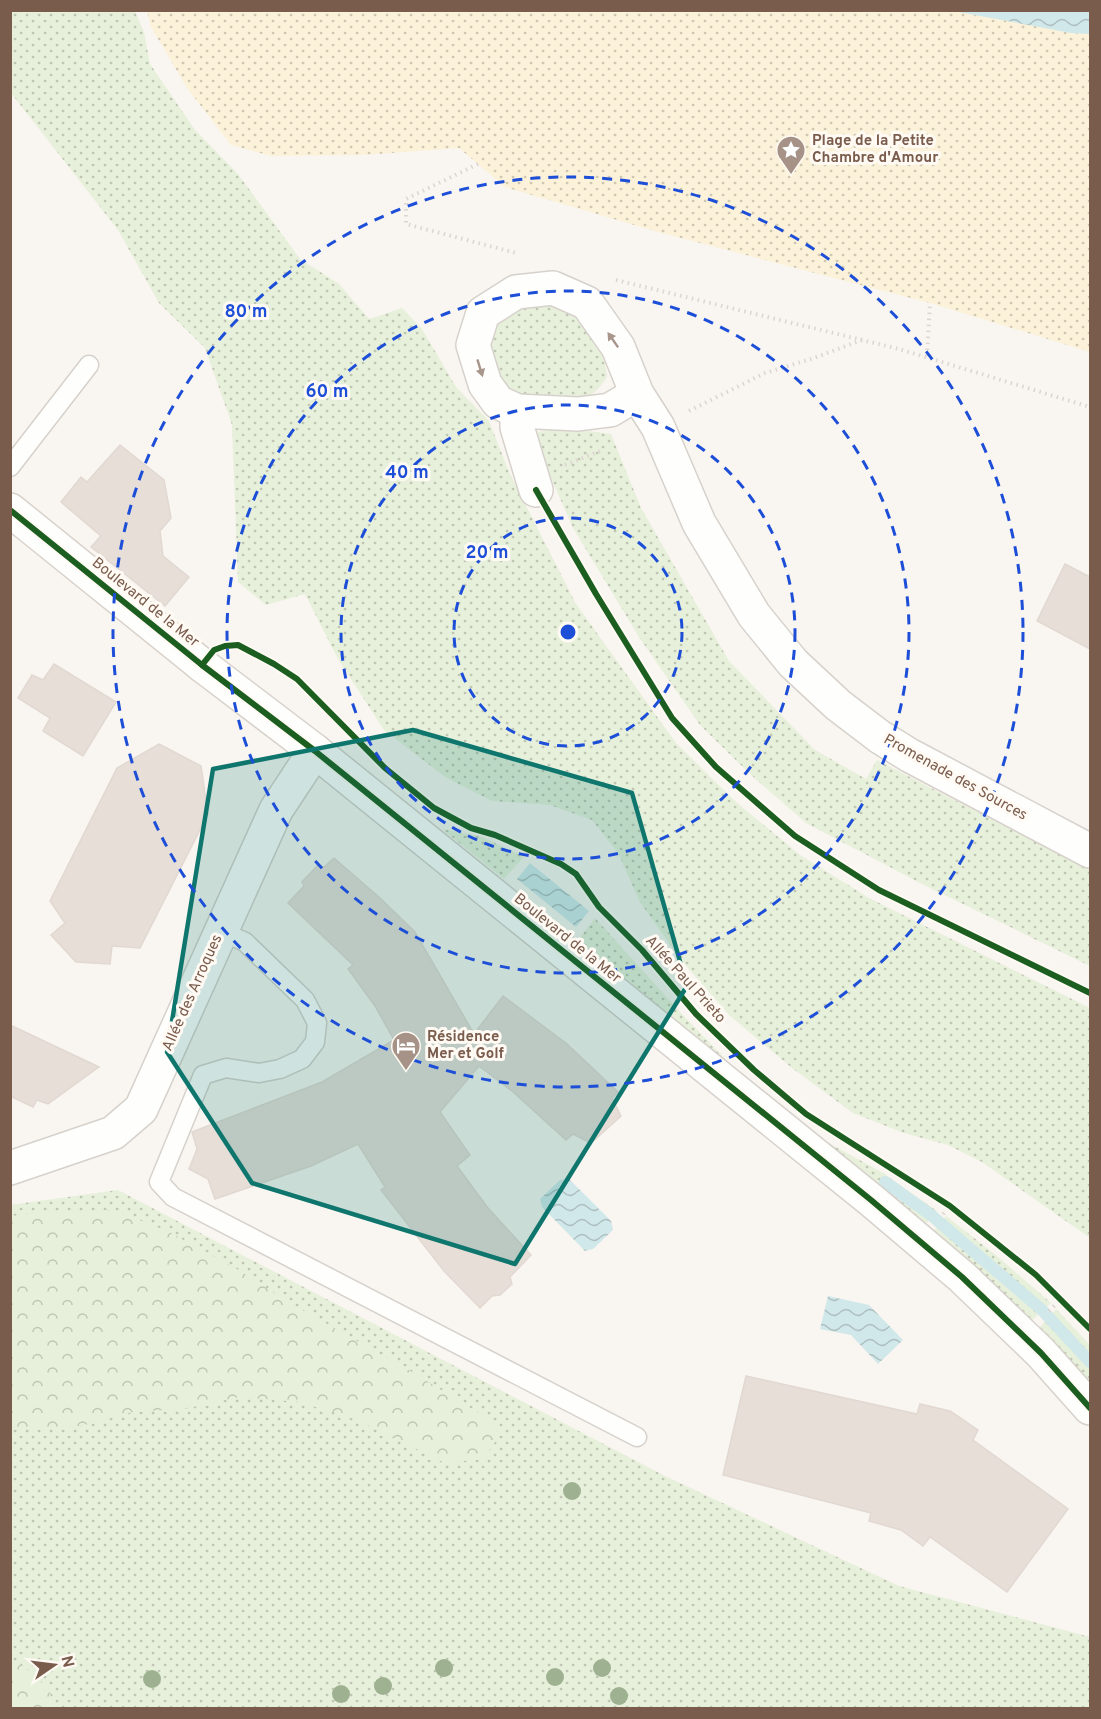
<svg xmlns="http://www.w3.org/2000/svg" width="1101" height="1719" font-family="Overpass,sans-serif">
  <defs>
    <pattern id="grass-dots" width="8" height="8" patternUnits="userSpaceOnUse" patternTransform="scale(1.5)"><rect width="8" height="8" fill="#e7f0db"/><path d="M2 2h.1M6 6h.1" fill="none" stroke="#c0c6b4" stroke-width="1.8" stroke-linecap="round"/></pattern>
    <pattern id="forest-crowns" width="20" height="18" patternUnits="userSpaceOnUse" patternTransform="scale(1.5)"><rect width="20" height="18" fill="#e7f0db"/><path d="M2 6a3 3 0 1 1 6 0M12 15a3 3 0 1 1 6 0" fill="none" stroke="#c0c6b4"/></pattern>
    <pattern id="sand-dots" width="8" height="8" patternUnits="userSpaceOnUse" patternTransform="scale(1.5)"><rect width="8" height="8" fill="#fbf2d9"/><path d="M2 2h.1M6 6h.1" fill="none" stroke="#d0c7b2" stroke-width="1.8" stroke-linecap="round"/></pattern>
    <pattern id="water-waves" width="16" height="10" patternUnits="userSpaceOnUse" patternTransform="scale(1.5)"><rect width="16" height="10" fill="#d0e8ea"/><path d="M0 5q4-4 8 0t8 0" fill="none" stroke="#aebfc0"/></pattern>
  </defs>
  <rect width="100%" height="100%" fill="#f9f5f0"/>
  <g fill="url(#grass-dots)">
    <polygon points="11,10 135,11 144,32 150,64 195,130 238,174 300,259 339,284 369,319 402,308 422,329 456,387 489,421 509,472 576,604 676,743 736,802 800,855 869,898 1090,1008 1090,1238 982,1162 948,1145 904,1133 853,1113 792,1068 729,1015 681,960 640,902 618,853 592,820 550,805 492,801 445,777 384,730 338,659 305,594 266,605 238,582 232,425 205,348 159,303 118,230 11,93"/>
    <path d="M 537,305 C 546,306 557,306 565,310 C 592,321 604,349 607,376 C 603,384 597,391 589,396 C 570,405 524,401 508,388 C 490,372 482,335 502,317 C 512,308 525,307 537,305 Z"/>
    <polygon points="568,428 611,434 641,508 729,661 815,750 866,779 877,760 1090,870 1090,966 924,885 806,823 750,774 700,725 639,637 573,528 544,462 535,432"/>
    <polygon points="442,829 480,836 524,857 504,879"/>
    <polygon points="595,918 682,1014 734,1068 578,940"/>
    <polygon points="825,1141 883,1173 937,1211 926,1224 871,1181"/>
    <polygon points="118,1190 665,1476 899,1586 1090,1637 1090,1708 11,1708 10,1205"/>
    <polygon points="946,1216 997,1256 1051,1303 1032,1320 933,1232"/>
    <polygon points="1056,1309 1090,1345 1090,1382 1040,1327"/>
  </g>
  <g fill="url(#forest-crowns)">
    <polygon points="114,1210 167,1231 237,1269 290,1303 407,1369 495,1423 498,1438 483,1459 445,1463 357,1420 300,1402 239,1397 184,1409 133,1412 81,1426 11,1430 11,1216 45,1212"/>
    <polygon points="20,1664 49,1688 53,1708 11,1708 11,1669"/>
  </g>
  <polygon fill="url(#sand-dots)" points="953,10 1071,33 1090,34 1090,352 930,303 658,232 505,187 459,148 364,155 271,156 231,145 187,88 151,27 147,11"/>
  <g fill="url(#water-waves)">
    <polygon points="953,11 1090,11 1090,34 1071,33"/>
    <polygon points="530,863 589,911 576,927 517,879"/>
    <polygon points="569,1179 611,1221 613,1230 593,1249 585,1251 542,1207 540,1199 560,1180"/>
    <polygon points="828,1296 869,1305 903,1340 878,1364 851,1335 820,1329"/>
  </g>
  <g fill="none" stroke-linecap="round" stroke-linejoin="round">
    <polyline stroke="#d0e8ea" stroke-width="12" points="885,1182 931,1215 1042,1310 1090,1362"/>
  </g>
  <g fill="#e6ded7" stroke="#e2d8d2" stroke-width="1.5">
    <polygon points="120,445 164,480 171,518 160,531 163,556 189,577 165,606 91,547 101,536 61,502 81,477 87,482"/>
    <polygon points="1065,564 1090,577 1090,649 1037,621"/>
    <polygon points="54,664 116,702 83,756 43,731 50,718 18,698 32,675 43,680"/>
    <polygon points="159,744 201,766 208,814 140,948 112,946 110,964 76,962 51,935 65,923 50,901 117,768"/>
    <polygon points="334,858 380,898 415,932 474,1034 503,996 567,1044 618,1092 612,1098 621,1116 591,1143 573,1134 566,1140 512,1091 479,1066 440,1112 470,1155 457,1166 488,1208 531,1255 510,1277 512,1284 500,1295 492,1296 480,1308 444,1271 381,1190 385,1187 358,1144 311,1166 215,1199 208,1179 189,1169 197,1149 192,1132 322,1082 394,1040 375,1006 348,969 353,965 288,903 304,886 302,882 317,866 324,867"/>
    <polygon points="10,1025 99,1067 48,1104 37,1100 33,1107 10,1096"/>
    <polygon points="746,1376 917,1414 920,1404 950,1411 978,1430 973,1440 1068,1509 1007,1592 930,1537 923,1546 901,1530 869,1521 871,1513 723,1475"/>
  </g>
  <g fill="none" stroke-linecap="round" stroke-linejoin="round">
    <g stroke="#d7d1cb" stroke-width="21">
      <g id="service">
        <polyline points="10,467 89,365"/>
        <polyline points="221,931 245,942 305,1000 317,1023 315,1042 302,1059 280,1069 259,1073 226,1068 203,1075 159,1182 173,1197 637,1437"/>
      </g>
    </g>
    <g stroke="#d7d1cb" stroke-width="36">
      <g id="minor">
        <polyline points="637,394 610,410 578,414 517,411 498,402 485,384 473,345 483,313 516,292 553,288 587,303 618,347 637,394 658,427 699,523 754,615 793,663 838,705 880,737 909,755 1090,851"/>
        <polyline points="517,411 517,427 536,490"/>
        <polyline points="202,665 315,751 871,1200 962,1277 1041,1353 1090,1408"/>
        <polyline points="10,1168 113,1133 141,1109 276,810 315,751"/>
      </g>
    </g>
    <g stroke="#d9d2cb" stroke-width="36">
      <polyline id="secondary" points="10,510 202,665"/>
    </g>
    <g stroke="#dcd5d0" stroke-width="4" stroke-dasharray="1.5 4.5" stroke-linecap="butt">
      <polyline points="478,164 406,199 406,224 516,253"/>
      <polyline points="616,280 899,349 1090,407"/>
      <polyline points="927,356 930,303"/>
      <polyline points="689,411 765,373 814,358 862,340"/>
      <polyline points="565,465 603,450"/>
      <polyline points="943,1214 950,1206"/>
      <polyline points="1049,1311 1061,1299"/>
    </g>
    <use href="#service" stroke="#fefefd" stroke-width="18"/>
    <use href="#minor" stroke="#fefefd" stroke-width="33"/>
    <use href="#secondary" stroke="#fefefd" stroke-width="33"/>
    <g stroke="#fffaf3" stroke-width="10">
      <g id="cycleway">
        <polyline points="536,490 596,594 672,718 716,767 795,836 879,890 1090,993"/>
        <polyline points="10,510 202,665 315,751 871,1200 962,1277 1041,1353 1090,1408"/>
        <polyline points="202,665 214,650 225,646 238,645 274,664 297,679 385,768 434,808 471,828 495,835 561,864 576,874 599,907 642,950 696,1014 754,1070 806,1114 950,1206 1036,1275 1090,1329"/>
      </g>
    </g>
    <use href="#cycleway" stroke="#1b5e20" stroke-width="6"/>
  </g>
  <g fill="#9eb190">
    <circle cx="572" cy="1491" r="9"/>
    <circle cx="444" cy="1668" r="9"/>
    <circle cx="602" cy="1668" r="9"/>
    <circle cx="555" cy="1677" r="9"/>
    <circle cx="152" cy="1679" r="9"/>
    <circle cx="383" cy="1686" r="9"/>
    <circle cx="341" cy="1694" r="9"/>
    <circle cx="619" cy="1696" r="9"/>
  </g>
  <defs><path id="oneway-solid" d="M-6-.8H1V-3.2L6.5 0L1 3.2V.8H-6Z" transform="scale(1.5)"/></defs>
  <g fill="#a8958b">
    <use href="#oneway-solid" transform="translate(613 340) rotate(-125)"/>
    <use href="#oneway-solid" transform="translate(480 368) rotate(73)"/>
  </g>
  <path fill="#0f766e" fill-opacity="0.2" stroke="#0f766e" stroke-width="4.5" stroke-linejoin="round" d="M 413,730 L 632,793 L 687,986 L 515,1264 L 252,1183 L 167,1052 L 213,769 Z"/>
  <g fill="none" stroke="#1d4ed8" stroke-width="3" stroke-dasharray="10 8">
    <circle cx="568" cy="632" r="114"/>
    <circle cx="568" cy="632" r="227"/>
    <circle cx="568" cy="632" r="341"/>
    <circle cx="568" cy="632" r="455"/>
  </g>
  <defs>
    <g id="sight-pin" transform="scale(1.5)"><path d="M0 17L-7.5 6A9.5 9.5 0 1 1 7.5 6Z" fill="#a69286" stroke="#fffaf3"/><path d="M0-6L1.8-2.2L6-1.7L2.9 1.2L3.7 5.4L0 3.3L-3.7 5.4L-2.9 1.2L-6-1.7L-1.8-2.2Z" fill="#fff"/></g>
    <g id="hotel-pin" transform="scale(1.5)"><path d="M0 17L-7.5 6A9.5 9.5 0 1 1 7.5 6Z" fill="#a69286" stroke="#fffaf3"/><path d="M-6-4.5h1.5V1H6V5H4.5V3h-9V5H-6ZM-4 0a1.8 1.8 0 1 1 3.6 0ZM.5 0V-2.5h3Q6-2.5 6 0Z" fill="#fff"/></g>
  </defs>
  <g fill-rule="evenodd">
    <use href="#sight-pin" x="791" y="150"/>
    <use href="#hotel-pin" x="406" y="1046"/>
  </g>
  <g text-anchor="middle" dominant-baseline="central" stroke-width="6" stroke-linejoin="round" paint-order="stroke">
    <g font-size="15" font-weight="bold" fill="#7a5c4d" stroke="#fffaf3" text-anchor="start">
      <text x="812" y="141">Plage de la Petite<tspan x="812" dy="17">Chambre d'Amour</tspan></text>
      <text x="427" y="1037">Résidence<tspan x="427" dy="17">Mer et Golf</tspan></text>
    </g>
    <g font-size="15" fill="#7a5c4d" stroke="#fffaf3">
      <text transform="translate(145 603) rotate(39)">Boulevard de la Mer</text>
      <text transform="translate(955 778) rotate(29)">Promenade des Sources</text>
      <text transform="translate(567 939) rotate(39)">Boulevard de la Mer</text>
      <text transform="translate(685 980) rotate(48)">Allée Paul Prieto</text>
      <text transform="translate(193 993) rotate(-66)">Allée des Arroques</text>
    </g>
  </g>
  <circle cx="568" cy="632" r="9" fill="#1d4ed8" stroke="#fffaf3" stroke-width="3"/>
  <g font-size="18" text-anchor="middle" font-weight="bold" fill="#1d4ed8" stroke="#fffaf3" stroke-width="6" stroke-linejoin="round" paint-order="stroke">
    <text x="246" y="317">80 m</text>
    <text x="327" y="397">60 m</text>
    <text x="407" y="478">40 m</text>
    <text x="487" y="558">20 m</text>
  </g>
  <rect width="1101" height="1719" fill="none" stroke="#7a5c4d" stroke-width="24"/>
  <g transform="translate(54 1665) rotate(76)" stroke="#fffaf3" stroke-width="4.5" paint-order="stroke">
  <path d="M0-4.5L10 22L0 15L-10 22Z" fill="#7a5c4d"/>
  <text y="-9" font-size="16" font-weight="bold" text-anchor="middle" fill="#7a5c4d">N</text>
  </g>
</svg>
